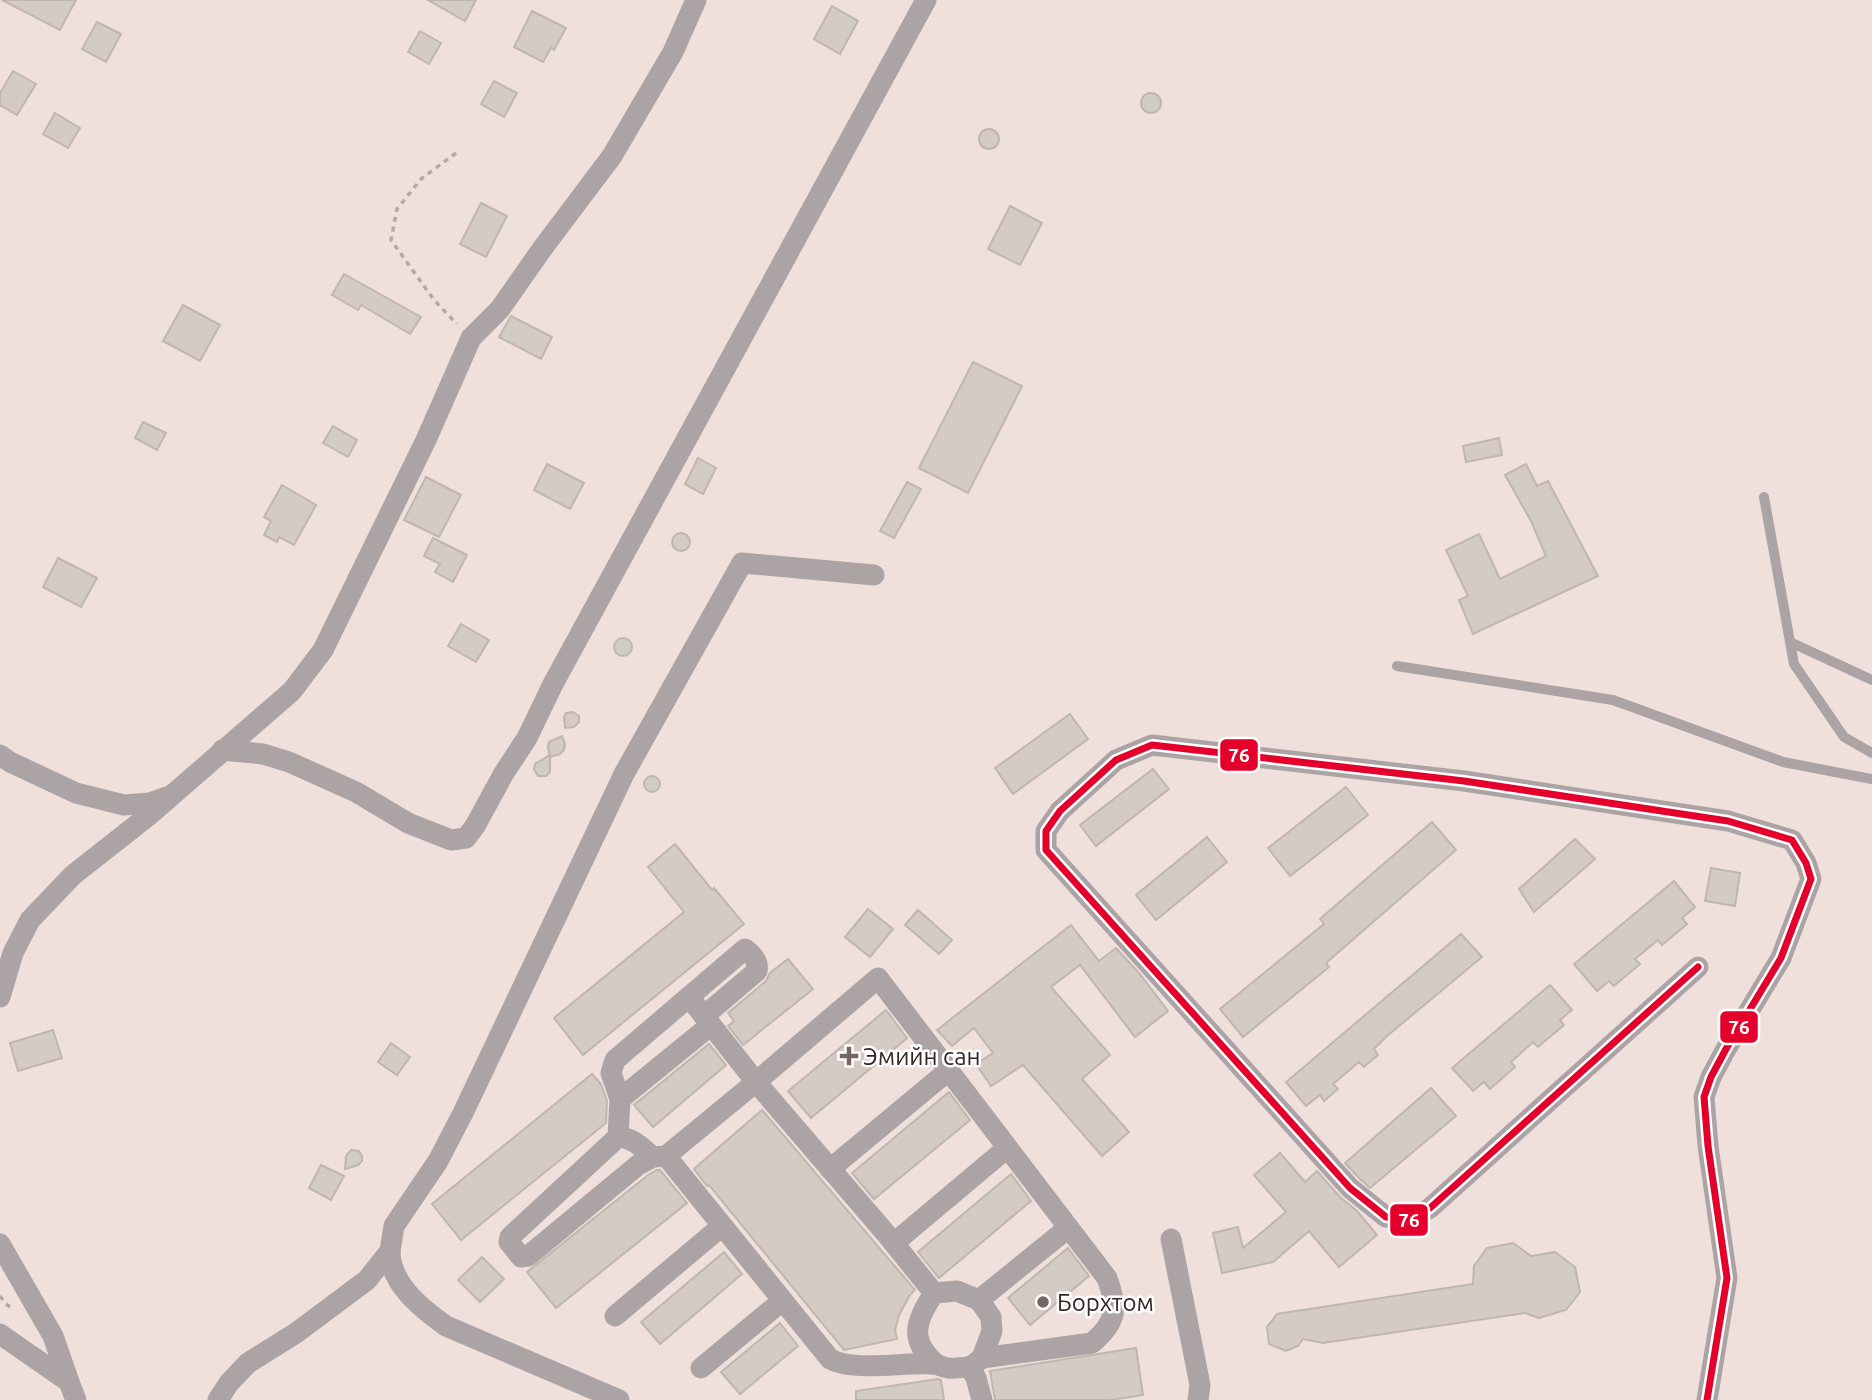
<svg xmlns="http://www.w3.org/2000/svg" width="1872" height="1400" font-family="Ubuntu,sans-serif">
  <rect width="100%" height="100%" fill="#f0e0db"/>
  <g fill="#d5cbc5" stroke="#c0b6b0" stroke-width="2">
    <polygon points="2,0 76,0 60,30"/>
    <polygon points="428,0 476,0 465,21"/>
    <polygon points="832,6 858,21 840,54 814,39"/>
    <polygon points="532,11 566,28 554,50 551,48 543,62 514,47"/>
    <polygon points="97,22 121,34 106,62 82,49"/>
    <polygon points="420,31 441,43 429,64 408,52"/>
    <polygon points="13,71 36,84 17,115 0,105 0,93"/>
    <polygon points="494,81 517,93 504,117 481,104"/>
    <circle cx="1151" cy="103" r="10"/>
    <polygon points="55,113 80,128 68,148 43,134"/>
    <circle cx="989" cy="139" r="10"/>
    <polygon points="481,203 507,216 486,257 460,244"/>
    <polygon points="1010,206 1042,223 1020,265 988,249"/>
    <polygon points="344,274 421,317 410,334 361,305 358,310 332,295"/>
    <polygon points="183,305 220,325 200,361 163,341"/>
    <polygon points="511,316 552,337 541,359 499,337"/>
    <polygon points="973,362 1022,386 968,493 919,468"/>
    <polygon points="143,422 166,433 157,450 135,438"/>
    <polygon points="333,426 357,440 348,457 323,443"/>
    <polygon points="1499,438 1502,455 1466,462 1463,446"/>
    <polygon points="698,458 716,468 703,494 685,484"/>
    <polygon points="547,464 584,483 570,509 534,490"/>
    <polygon points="1526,464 1537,486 1548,481 1598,576 1473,634 1459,600 1468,596 1446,550 1479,534 1500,579 1546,556 1531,521 1505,475"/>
    <polygon points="426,477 461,495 439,537 404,520"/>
    <polygon points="907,482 921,489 894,538 880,531"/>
    <polygon points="282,485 316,505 294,545 279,537 277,542 264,535 271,521 264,517"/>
    <circle cx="681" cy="542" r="9"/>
    <polygon points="433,538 467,555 453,582 435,572 440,564 424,556"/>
    <polygon points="58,558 97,578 81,607 43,587"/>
    <polygon points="461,624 489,640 476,662 448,646"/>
    <circle cx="623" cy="647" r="9"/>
    <polygon points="573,712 579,716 579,722 574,727 565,728 564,717 566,713"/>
    <polygon points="1070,714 1088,739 1013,794 995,768"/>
    <polygon points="562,736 565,744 564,750 560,754 550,757 548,747 549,742"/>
    <polygon points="550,755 550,772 546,776 538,776 534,769 535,764"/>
    <polygon points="1153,769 1169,789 1096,846 1080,825"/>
    <circle cx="652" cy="784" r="8"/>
    <polygon points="1346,787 1368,815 1290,876 1268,848"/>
    <polygon points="1432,822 1456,850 1326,963 1329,967 1243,1037 1220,1009 1324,924 1320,919"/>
    <polygon points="1207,837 1227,862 1156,920 1136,895"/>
    <polygon points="1575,839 1595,859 1534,912 1519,889"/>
    <polygon points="675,844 712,890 714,888 744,924 583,1055 554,1018 684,912 648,867"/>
    <polygon points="1711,868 1740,873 1735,906 1705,901"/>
    <polygon points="1674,881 1695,907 1682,918 1687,924 1662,945 1658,940 1635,959 1640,964 1614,986 1609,981 1597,991 1574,964"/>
    <polygon points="868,909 893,929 870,957 845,937"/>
    <polygon points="918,910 952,940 939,954 905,925"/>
    <polygon points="1071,925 1099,961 1116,948 1139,973 1168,1011 1135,1037 1080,965 1051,987 1110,1055 1082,1079 1129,1132 1102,1156 1023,1065 991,1086 976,1064 993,1053 974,1028 952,1046 937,1030"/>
    <polygon points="1461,934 1482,957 1387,1036 1374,1049 1378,1055 1364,1067 1359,1062 1333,1084 1338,1089 1324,1101 1320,1095 1306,1106 1286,1082"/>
    <polygon points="788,959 813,989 743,1045 728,1026 734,1021 728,1013 766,981 770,973"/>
    <polygon points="1550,985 1572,1010 1560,1020 1564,1025 1538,1047 1533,1042 1511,1062 1515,1067 1490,1089 1484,1082 1473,1091 1452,1068"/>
    <polygon points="886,1010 907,1038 811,1118 788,1091"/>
    <polygon points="53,1030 62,1058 18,1071 10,1043"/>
    <polygon points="391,1043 410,1057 397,1075 378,1062"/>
    <polygon points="709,1044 726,1065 653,1127 634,1105"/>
    <polygon points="592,1074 601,1084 607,1101 606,1123 461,1240 432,1204"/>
    <polygon points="1431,1088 1456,1116 1370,1188 1359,1178 1345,1163"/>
    <polygon points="949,1092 970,1120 874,1199 852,1173"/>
    <polygon points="762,1110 915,1290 910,1295 899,1315 895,1330 897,1339 844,1350 709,1185 707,1186 694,1169"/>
    <polygon points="351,1150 359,1151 362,1156 362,1161 358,1165 345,1169 346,1156"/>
    <polygon points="1280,1153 1305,1182 1317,1171 1340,1197 1357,1211 1377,1235 1339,1267 1309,1231 1273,1262 1222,1273 1213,1233 1238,1227 1243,1248 1286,1212 1254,1175"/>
    <polygon points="321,1165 344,1176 331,1200 309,1188"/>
    <polygon points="657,1170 660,1170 687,1203 556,1308 527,1272 648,1175"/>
    <polygon points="1011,1174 1031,1201 939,1278 918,1252"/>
    <polygon points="1513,1243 1531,1256 1555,1252 1575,1267 1580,1292 1566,1310 1539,1318 1525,1313 1323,1343 1303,1339 1298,1346 1286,1351 1269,1344 1267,1327 1277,1314 1473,1284 1474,1266 1487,1248"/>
    <polygon points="1068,1248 1089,1276 1030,1325 1008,1298"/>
    <polygon points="724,1252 742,1274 660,1344 641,1322"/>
    <polygon points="482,1257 504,1279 480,1302 458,1280"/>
    <polygon points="780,1323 798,1346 740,1394 721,1372"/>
    <polygon points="1136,1348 1143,1395 1111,1400 995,1400 990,1371"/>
    <polygon points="938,1379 941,1380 944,1400 856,1400 856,1391"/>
  </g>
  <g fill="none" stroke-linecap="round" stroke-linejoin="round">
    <g stroke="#b2a9a8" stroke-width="3.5" stroke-dasharray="5 5" stroke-linecap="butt">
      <polyline points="456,153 421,179 397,209 391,240 434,300 457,324"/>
      <polyline points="0,1296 6,1304 14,1310"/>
    </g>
    <g stroke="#aca4a4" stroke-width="10">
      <polyline points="1764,497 1794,664 1844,737 1872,753"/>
      <polyline points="1790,642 1872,680"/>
      <polyline points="1397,666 1613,700 1783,762 1872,779"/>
    </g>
    <g stroke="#aca4a4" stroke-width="21">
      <polyline points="222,750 263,754 289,762 356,792 408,823 451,840 466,838 475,826 504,773 527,738 553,684 926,0"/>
      <polyline points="0,755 10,762 76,793 124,805 150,803 167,797"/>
      <polyline points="1698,967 1430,1208 1409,1220 1386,1217 1350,1188 1046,850 1046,831 1060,811 1116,760 1152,745 1464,781 1728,821 1792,840 1806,863 1811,879 1781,958 1726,1049 1711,1077 1704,1097 1708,1146 1727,1278 1707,1400"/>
      <polyline points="0,997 13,953 30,920 73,875 148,816 292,691 323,650 426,440 471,338 500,309 542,249 612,156 673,52 696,0"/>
      <path d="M 689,997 L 756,1082 L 878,978 L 1107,1278 C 1118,1308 1117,1322 1092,1343 L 982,1358"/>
      <polyline points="620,1099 711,1025"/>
      <path d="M 618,1137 C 634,1138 641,1147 653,1157"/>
      <path d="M 666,1156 L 653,1157 L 638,1165 L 528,1256 L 521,1257 L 509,1242 L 510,1237 L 618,1137 L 620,1099 L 611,1073 L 615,1060 L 745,949 C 752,954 759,961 757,971 L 704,1016"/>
      <polyline points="830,1169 948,1071"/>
      <polyline points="1171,1239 1200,1385 1198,1400"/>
      <polyline points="894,1243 1007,1148"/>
      <polyline points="0,1244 53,1336 69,1382"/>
      <path d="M 390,1251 C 390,1284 421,1308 446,1326 L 619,1400"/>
      <path d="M 934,1293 L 888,1236 L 756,1082 L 666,1156 L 830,1359 C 854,1372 903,1362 932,1364 C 938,1364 942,1367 948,1368 C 955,1369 962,1367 970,1367 L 976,1378 L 982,1400"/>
      <polyline points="979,1300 1068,1228"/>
      <polyline points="615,1316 722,1226"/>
      <polyline points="0,1334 69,1382 76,1400"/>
      <path d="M 936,1364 C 908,1340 916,1320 934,1293 L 957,1291 L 979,1300 L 991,1317 L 992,1331 L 982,1358 L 973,1365"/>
      <polyline points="701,1368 782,1301"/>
      <polyline points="218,1400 229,1383 248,1363 296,1333 367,1280 390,1251 394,1226 438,1161 463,1113 624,774 742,563 874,575"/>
    </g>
    <g stroke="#fff" stroke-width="12">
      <polyline id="bus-1" points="1698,967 1430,1208 1409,1220 1386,1217 1350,1188 1046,850 1046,831 1060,811 1116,760 1152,745 1464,781 1728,821 1792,840 1806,863 1811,879 1781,958 1726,1049 1711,1077 1704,1097 1708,1146 1727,1278 1707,1400"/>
    </g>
    <use href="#bus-1" stroke="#e4002b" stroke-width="7"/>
  </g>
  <g fill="#756864" stroke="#fff" stroke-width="2.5">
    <path d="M845.5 1045.5h7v7h7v7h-7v7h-7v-7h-7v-7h7z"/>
    <circle cx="1043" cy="1302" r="7"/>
  </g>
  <g text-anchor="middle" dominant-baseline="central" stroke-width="5" stroke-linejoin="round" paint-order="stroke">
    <g font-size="24" fill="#332824" stroke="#fff" text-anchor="start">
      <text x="863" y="1056">Эмийн сан</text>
      <text x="1057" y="1302">Борхтом</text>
    </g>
  </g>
  <g stroke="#fff" stroke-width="2.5">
    <rect x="1219" y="738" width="40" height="34" rx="7" fill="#e4002b"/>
    <rect x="1719" y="1010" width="40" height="34" rx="7" fill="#e4002b"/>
    <rect x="1389" y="1203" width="40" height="34" rx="7" fill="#e4002b"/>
  </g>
  <g font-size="19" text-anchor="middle" font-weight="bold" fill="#fff">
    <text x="1239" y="762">76</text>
    <text x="1739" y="1034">76</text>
    <text x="1409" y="1227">76</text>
  </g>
</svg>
